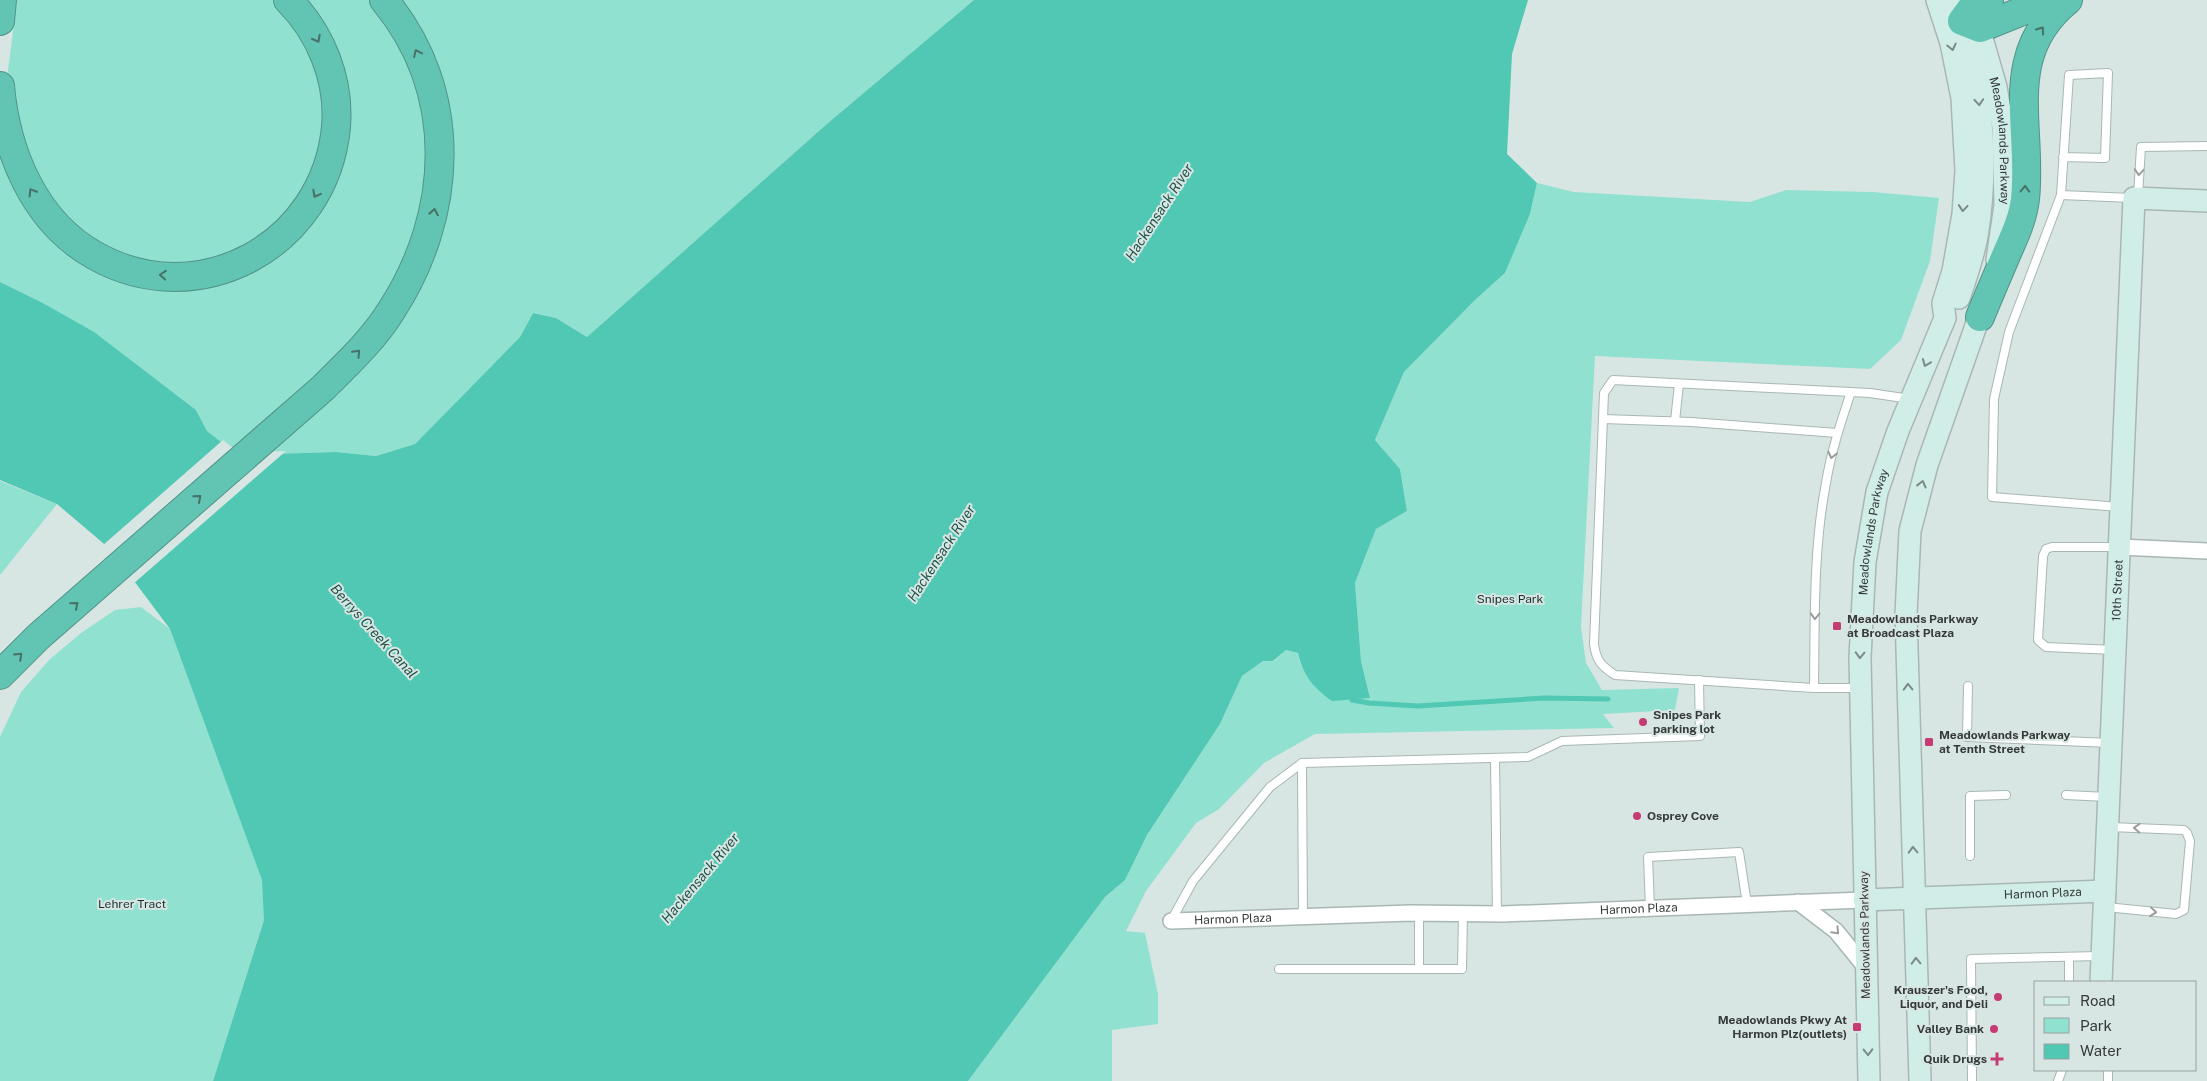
<svg xmlns="http://www.w3.org/2000/svg" width="2207" height="1081" font-family="'Public Sans',sans-serif">
  <rect width="100%" height="100%" fill="#d8e6e3"/>
  <g fill="#91e1d1">
    <polygon points="17,0 974,0 828,123 587,337 556,318 533,313 520,337 415,444 376,456 336,452 238,455 207,431 196,410 94,333 41,302 0,282 0,133"/>
    <polygon points="1537,183 1574,192 1750,202 1786,190 1873,192 1939,198 1930,261 1901,340 1870,369 1595,356 1581,627 1586,663 1602,690 1679,688 1675,710 1603,714 1614,728 1315,734 1264,763 1219,809 1196,823 1146,891 1126,931 1145,933 1158,994 1158,1024 1112,1030 1112,1081 968,1081 1105,897 1125,880 1147,835 1220,724 1242,676 1263,661 1274,661 1286,650 1298,653 1302,667 1370,698 1361,661 1355,583 1376,529 1407,511 1400,469 1375,440 1404,372 1475,300 1505,273 1530,214"/>
    <polygon points="0,481 57,504 0,575"/>
    <polygon points="141,607 170,629 270,901 213,1081 0,1081 0,737 21,692 49,660 81,633 115,610"/>
  </g>
  <path fill="#51c8b3" d="M 974,0 L 1528,0 L 1512,54 L 1507,154 L 1537,183 L 1530,214 L 1505,273 L 1475,300 L 1404,372 L 1375,440 L 1400,469 L 1407,511 L 1376,529 L 1355,583 L 1361,661 L 1370,698 L 1332,701 C 1313,687 1304,677 1298,653 L 1286,650 L 1273,661 L 1263,661 L 1242,676 L 1220,724 L 1147,835 L 1125,880 L 1105,897 L 968,1081 L 213,1081 L 264,920 L 262,880 L 170,629 L 110,549 L 57,504 L 0,480 L 0,282 L 41,302 L 94,332 L 196,410 L 207,431 L 238,455 L 336,452 L 376,456 L 415,444 L 520,337 L 533,313 L 556,318 L 587,337 L 828,123 Z"/>
  <polygon fill="#d8e6e3" points="223,440 239,453 286,451 133,584 102,546"/>
  <g fill="none" stroke-linecap="round" stroke-linejoin="round">
    <polyline stroke="#51c8b3" stroke-width="5" points="1352,700 1369,703 1418,706 1544,698 1608,699"/>
    <g stroke="#a9b7b4" stroke-width="10">
      <g id="lane">
        <polyline points="2063,157 2105,158 2108,73 2069,75 2061,195 2009,332 1994,399 1992,497 2120,507"/>
        <polyline points="2061,195 2132,198"/>
        <polyline points="2138,196 2141,147 2207,146"/>
        <polyline points="1603,419 1691,422 1837,433"/>
        <polyline points="1675,421 1679,384"/>
        <polyline points="2114,650 2046,647 2038,640 2043,556 2046,549 2052,547 2118,547"/>
        <polyline points="1968,686 1967,737 2111,743"/>
        <path d="M 1814,688 C 1815,620 1813,550 1826,483 C 1831,452 1841,422 1851,392"/>
        <path d="M 1860,688 L 1814,688 L 1615,675 C 1601,666 1596,660 1594,644 L 1604,393 L 1613,380 L 1870,393 L 1910,399"/>
        <polyline points="1495,758 1497,914"/>
        <polyline points="1302,763 1303,917"/>
        <polyline points="2066,795 2107,797"/>
        <polyline points="1970,856 1970,796 2006,795"/>
        <polyline points="2106,907 2176,914 2184,910 2190,841 2187,833 2184,830 2110,827"/>
        <polyline points="1650,908 1648,857 1739,852 1747,904"/>
        <polyline points="1419,913 1419,969"/>
        <polyline points="1171,921 1193,881 1270,787 1302,763 1528,757 1562,741 1700,736 1699,680"/>
        <polyline points="1279,969 1462,969 1463,914"/>
        <polyline points="2069,982 2069,957"/>
        <polyline points="1972,1081 1971,959 2100,956"/>
        <polyline points="2058,1081 2062,1070"/>
        <polyline points="2108,1081 2108,1070"/>
      </g>
    </g>
    <g stroke="#a9b7b4" stroke-width="18">
      <g id="street">
        <polyline points="2120,547 2207,551"/>
        <polyline points="1798,902 1836,931 1866,968"/>
        <path id="s1" d="M 1171,921 L 1411,913 L 1503,914 L 1864,900"/>
      </g>
    </g>
    <g stroke="#a9b7b4" stroke-width="24">
      <g id="secondary">
        <path d="M 1955,0 C 1981,75 1990,158 1977,236 C 1973,258 1966,278 1959,298"/>
        <path id="s2" d="M 1975,14 L 1996,87 L 2003,127 L 2005,205 L 1997,260"/>
        <path id="s3" d="M 1864,900 L 2105,891"/>
        <path id="s4" d="M 2101,982 L 2134,198 L 2207,201"/>
        <path id="s5" d="M 1869,1081 L 1860,657 L 1865,562 L 1877,492 L 1898,431 L 1945,318 L 1943,303 L 1953,271 L 1963,214 L 1966,171 L 1962,98 L 1951,43 L 1937,0"/>
        <polyline points="1920,1081 1906,615 1910,531 1927,465 1984,303"/>
      </g>
    </g>
    <g stroke="#529488" stroke-width="30">
      <g id="highway">
        <polyline points="1989,0 1973,6 1962,21 1980,28 2050,0"/>
        <polyline points="0,21 2,0"/>
        <path d="M 0,86 C 6,152 34,221 94,255 C 199,315 325,245 336,127 C 340,80 321,33 288,0"/>
        <path d="M 1980,317 C 1989,295 1998,274 2007,253 C 2014,237 2023,218 2025,199 C 2033,126 2000,55 2068,0"/>
        <path d="M 0,675 L 38,637 L 323,388 C 347,364 373,340 391,311 C 454,214 460,92 384,0"/>
      </g>
    </g>
    <use href="#lane" stroke="#fff" stroke-width="8"/>
    <use href="#street" stroke="#fff" stroke-width="15"/>
    <use href="#secondary" stroke="#d0ede8" stroke-width="21"/>
    <use href="#highway" stroke="#62c4b2" stroke-width="28"/>
  </g>
  <defs><path id="oneway-chevron" d="M-2-3.5L2.5 0L-2 3.5" fill="none" stroke-width="1.6" stroke-linecap="round" stroke-linejoin="round" transform="scale(1.25)"/></defs>
  <g stroke="#477169">
    <use href="#oneway-chevron" transform="translate(2041 30) rotate(-55)"/>
    <use href="#oneway-chevron" transform="translate(317 39) rotate(62)"/>
    <use href="#oneway-chevron" transform="translate(417 53) rotate(-115)"/>
    <use href="#oneway-chevron" transform="translate(2025 189) rotate(-89)"/>
    <use href="#oneway-chevron" transform="translate(32 192) rotate(-122)"/>
    <use href="#oneway-chevron" transform="translate(316 194) rotate(119)"/>
    <use href="#oneway-chevron" transform="translate(434 212) rotate(-80)"/>
    <use href="#oneway-chevron" transform="translate(163 275) rotate(-175)"/>
    <use href="#oneway-chevron" transform="translate(357 353) rotate(-47)"/>
    <use href="#oneway-chevron" transform="translate(198 498) rotate(-41)"/>
    <use href="#oneway-chevron" transform="translate(75 605) rotate(-41)"/>
    <use href="#oneway-chevron" transform="translate(19 656) rotate(-44)"/>
  </g>
  <g stroke="#7b8b88">
    <use href="#oneway-chevron" transform="translate(1952 47) rotate(77)"/>
    <use href="#oneway-chevron" transform="translate(1979 102) rotate(86)"/>
    <use href="#oneway-chevron" transform="translate(1963 208) rotate(95)"/>
    <use href="#oneway-chevron" transform="translate(1926 363) rotate(112)"/>
    <use href="#oneway-chevron" transform="translate(1922 484) rotate(-76)"/>
    <use href="#oneway-chevron" transform="translate(1860 655) rotate(92)"/>
    <use href="#oneway-chevron" transform="translate(1908 687) rotate(-92)"/>
    <use href="#oneway-chevron" transform="translate(1913 850) rotate(-92)"/>
    <use href="#oneway-chevron" transform="translate(1916 961) rotate(-92)"/>
    <use href="#oneway-chevron" transform="translate(1868 1052) rotate(89)"/>
  </g>
  <g stroke="#9a9c9c">
    <use href="#oneway-chevron" transform="translate(2139 172) rotate(94)"/>
    <use href="#oneway-chevron" transform="translate(1832 455) rotate(103)"/>
    <use href="#oneway-chevron" transform="translate(1815 616) rotate(92)"/>
    <use href="#oneway-chevron" transform="translate(2137 828) rotate(-177)"/>
    <use href="#oneway-chevron" transform="translate(2153 912) rotate(6)"/>
    <use href="#oneway-chevron" transform="translate(1836 931) rotate(46)"/>
  </g>
  <g fill="#c53b73" stroke="#d8e6e3" stroke-width="2">
    <rect x="1832" y="621" width="10" height="10" rx="2.5"/>
    <circle cx="1643" cy="722" r="5"/>
    <rect x="1924" y="737" width="10" height="10" rx="2.5"/>
    <circle cx="1637" cy="816" r="5"/>
    <circle cx="1998" cy="997" r="5"/>
    <rect x="1852" y="1022" width="10" height="10" rx="2.5"/>
    <circle cx="1994" cy="1029" r="5"/>
    <path d="M1994.5 1051.5h5v5h5v5h-5v5h-5v-5h-5v-5h5z"/>
  </g>
  <g text-anchor="middle" dominant-baseline="central" stroke-width="4" stroke-linejoin="round" paint-order="stroke">
    <g font-size="12" fill="#353a39" stroke="#d8e6e3">
      <text stroke="none"><textPath href="#s2" startOffset="130">Meadowlands Parkway</textPath></text>
      <text stroke="none"><textPath href="#s5" startOffset="550">Meadowlands Parkway</textPath></text>
      <text stroke="none"><textPath href="#s4" startOffset="392">10th Street</textPath></text>
      <text stroke="none"><textPath href="#s3" startOffset="179">Harmon Plaza</textPath></text>
      <text stroke="none"><textPath href="#s1" startOffset="468">Harmon Plaza</textPath></text>
      <text stroke="none"><textPath href="#s1" startOffset="62">Harmon Plaza</textPath></text>
      <text transform="translate(1865 935) rotate(-91)">Meadowlands Parkway</text>
    </g>
    <g font-size="12" fill="#192e2a" stroke="#d8e6e3">
      <text x="1510" y="599">Snipes Park</text>
      <text x="132" y="904">Lehrer Tract</text>
    </g>
    <g font-size="12" font-weight="bold" fill="#353a39" stroke="#d8e6e3" text-anchor="start">
      <text x="1847" y="619">Meadowlands Parkway<tspan x="1847" dy="14">at Broadcast Plaza</tspan></text>
      <text x="1653" y="715">Snipes Park<tspan x="1653" dy="14">parking lot</tspan></text>
      <text x="1939" y="735">Meadowlands Parkway<tspan x="1939" dy="14">at Tenth Street</tspan></text>
      <text x="1647" y="816">Osprey Cove</text>
      <text x="1988" y="990" text-anchor="end">Krauszer's Food,<tspan x="1988" dy="14">Liquor, and Deli</tspan></text>
      <text x="1847" y="1020" text-anchor="end">Meadowlands Pkwy At<tspan x="1847" dy="14">Harmon Plz(outlets)</tspan></text>
      <text x="1984" y="1029" text-anchor="end">Valley Bank</text>
      <text x="1987" y="1059" text-anchor="end">Quik Drugs</text>
    </g>
    <g font-size="14" font-style="italic" fill="#20534a" stroke="#d8e6e3">
      <text transform="translate(1159 212) rotate(-57)">Hackensack River</text>
      <text transform="translate(941 553) rotate(-57)">Hackensack River</text>
      <text transform="translate(374 631) rotate(48)">Berrys Creek Canal</text>
      <text transform="translate(700 878) rotate(-50)">Hackensack River</text>
    </g>
  </g>
  <rect x="2034" y="981" width="162" height="90" fill="#d8e6e3" stroke="#97a19f"/>
  <rect x="2044" y="997" width="25" height="8" fill="#d0ede8" stroke="#97a19f"/>
  <text x="2080" y="1006" font-size="15" fill="#353a39">Road</text>
  <rect x="2044" y="1018" width="25" height="15" fill="#91e1d1" stroke="#97a19f"/>
  <text x="2080" y="1031" font-size="15" fill="#353a39">Park</text>
  <rect x="2044" y="1044" width="25" height="15" fill="#51c8b3" stroke="#97a19f"/>
  <text x="2080" y="1056" font-size="15" fill="#353a39">Water</text>
</svg>
